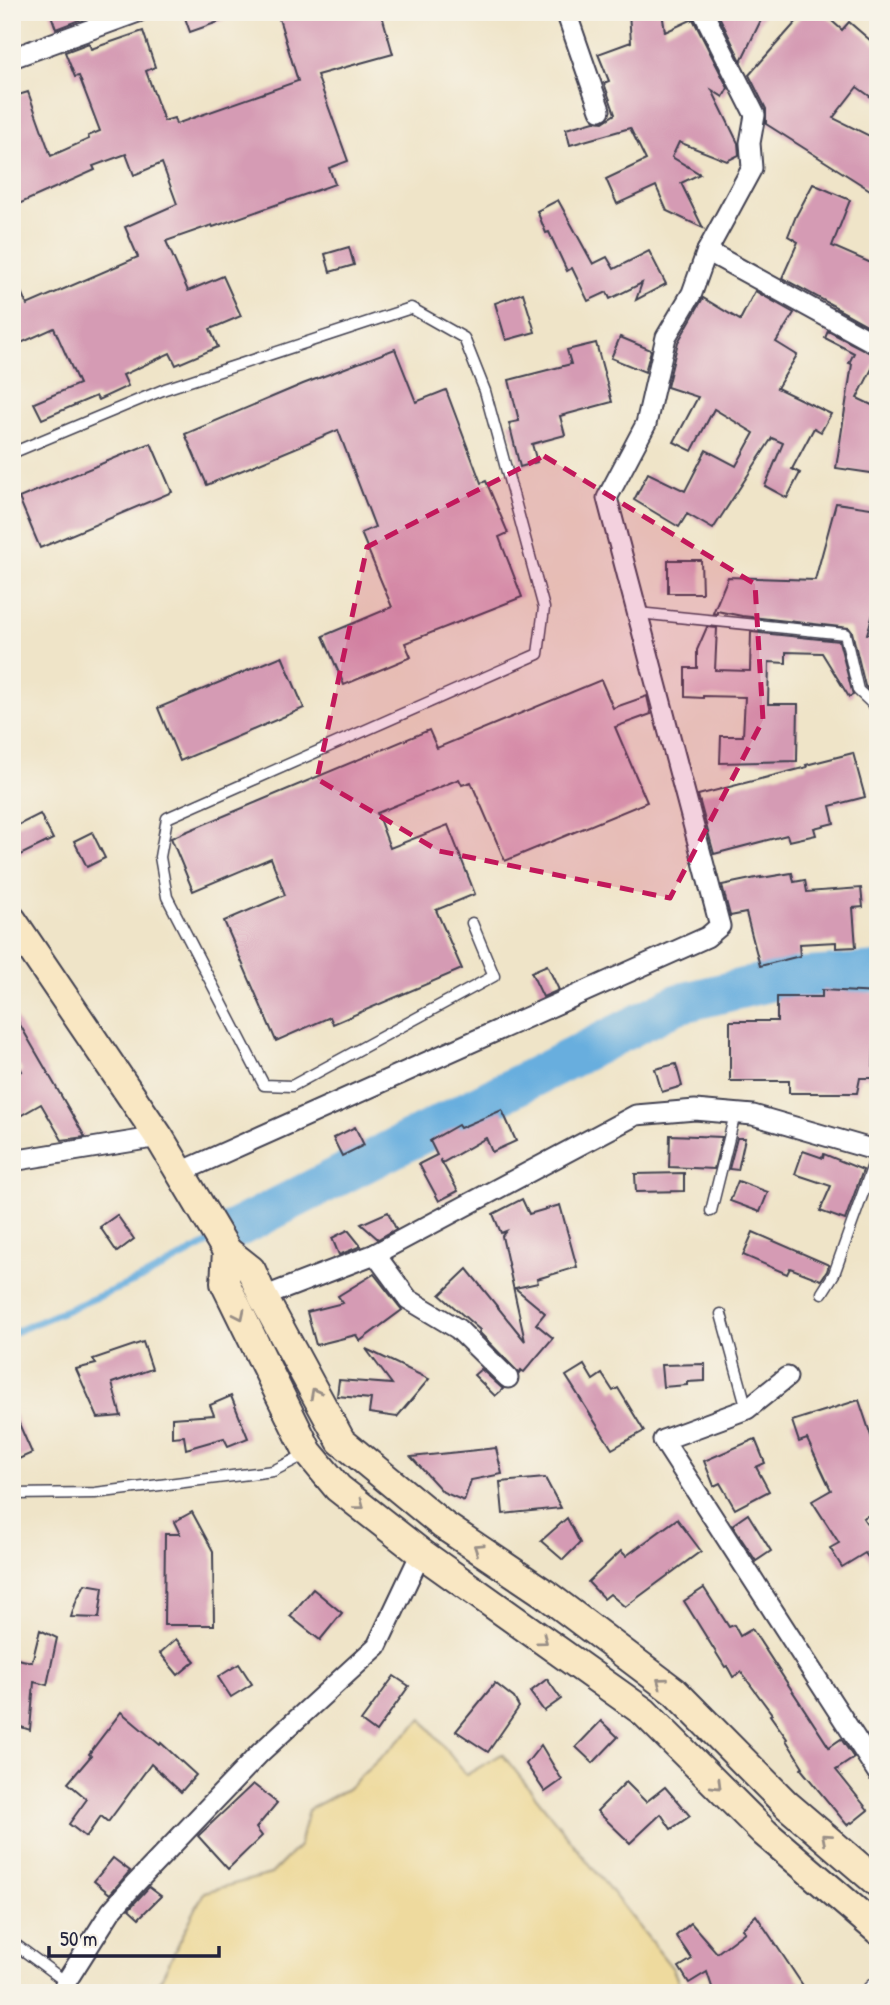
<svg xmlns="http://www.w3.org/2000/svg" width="890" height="2005" font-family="'Patrick Hand',sans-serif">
  <rect width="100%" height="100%" fill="#f7f3e8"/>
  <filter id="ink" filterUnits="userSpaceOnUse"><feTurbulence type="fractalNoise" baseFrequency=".0143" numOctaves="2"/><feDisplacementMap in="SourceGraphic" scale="14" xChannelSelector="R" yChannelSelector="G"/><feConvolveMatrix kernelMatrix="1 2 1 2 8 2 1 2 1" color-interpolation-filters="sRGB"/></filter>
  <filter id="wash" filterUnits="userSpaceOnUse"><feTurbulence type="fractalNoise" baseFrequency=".00686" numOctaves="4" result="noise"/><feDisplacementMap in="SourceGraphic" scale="28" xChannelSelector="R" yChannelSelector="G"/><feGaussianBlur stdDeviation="1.57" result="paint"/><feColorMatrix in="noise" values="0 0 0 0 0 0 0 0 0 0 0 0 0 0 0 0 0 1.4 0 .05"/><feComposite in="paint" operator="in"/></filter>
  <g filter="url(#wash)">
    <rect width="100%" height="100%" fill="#efe4c8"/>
    <polygon fill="#eeda9e" stroke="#887e6c" stroke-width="2" points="422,1719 466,1775 502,1754 673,1969 683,1993 154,1993 204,1892 271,1874 299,1846 308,1810 347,1789"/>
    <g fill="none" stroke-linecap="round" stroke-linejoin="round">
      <polyline stroke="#68aede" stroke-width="7" points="12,1333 145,1277 212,1241"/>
      <polyline stroke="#68aede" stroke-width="40" points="235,1229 677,1004 781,979 878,972"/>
    </g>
    <g id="blocks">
      <g fill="#d59bb4">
        <polygon points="50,12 80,12 82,19 56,29"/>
        <polygon points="194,12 238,12 238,15 190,32 184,15"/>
        <polygon points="277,12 381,12 393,54 317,75 348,161 329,168 335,184 213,227 212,225 166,241 188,291 223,276 241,316 210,329 218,347 176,365 170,353 123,375 128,386 98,400 96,396 42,419 34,403 79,384 54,328 12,347 12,272 27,305 138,257 125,227 177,204 162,163 134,175 126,154 93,166 95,170 12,207 12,97 28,92 51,156 89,139 88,136 100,131 79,76 75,77 65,52 89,43 91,49 143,31 155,67 146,71 164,121 174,118 176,124 298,81"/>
        <polygon points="629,12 662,12 665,32 693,19 728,88 723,97 712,90 738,143 739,155 727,161 679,142 672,157 700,174 681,183 703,228 667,211 656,186 617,204 606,179 646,160 630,128 570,145 566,129 594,121 603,122 615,114 604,83 609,81 598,54 631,42"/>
        <polygon points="717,12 765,12 741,61"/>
        <polygon points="805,12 822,12 842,30 849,22 878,47 878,102 857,87 833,118 878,140 878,195 766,124 766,109 749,75"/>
        <polygon points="813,184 850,200 832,246 878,266 878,320 874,329 836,308 836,307 782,278 798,242 788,236 796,216"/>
        <polygon points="558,200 593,264 607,257 614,269 649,251 666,284 636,300 642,283 610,299 607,292 588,301 572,268 567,271 549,232 546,233 537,211"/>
        <polygon points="349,247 354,265 330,272 325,254"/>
        <polygon points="755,291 794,313 776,342 797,355 777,388 831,414 821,432 814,428 792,469 800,473 787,498 765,486 783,443 772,438 713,529 687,514 679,527 634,500 648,473 685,491 706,450 736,466 754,433 714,409 692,451 674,442 698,397 667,387 678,342 703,298 740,320"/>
        <polygon points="523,293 535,332 506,340 495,303"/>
        <polygon points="828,331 878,357 857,398 878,408 878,474 836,468 852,364 849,363 854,353 825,338"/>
        <polygon points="620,337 651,350 645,372 611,358"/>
        <polygon points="596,343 612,402 560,416 565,435 532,444 537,462 520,467 509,423 519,421 509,380 571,364 567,350"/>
        <polygon points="395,349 416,402 446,390 481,483 486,481 508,533 499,537 522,597 405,643 411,657 344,685 323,636 392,607 361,533 375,527 338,430 207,485 185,434 303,384"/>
        <polygon points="151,443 172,492 40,548 19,498"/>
        <polygon points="836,503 878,509 878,598 867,634 875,635 872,689 869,690 865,686 852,632 849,628 742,616 717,611 717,614 713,613 728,577 815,580"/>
        <polygon points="668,560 701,560 702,593 668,593"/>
        <polygon points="707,627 717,628 715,670 750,671 751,632 839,641 853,695 849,697 822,653 786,652 786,663 769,662 768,704 798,704 797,761 720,763 721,736 743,736 745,697 703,696 703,698 685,697 685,668 697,668 697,650"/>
        <polygon points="282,656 304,708 180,761 158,708"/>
        <polygon points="601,680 613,708 647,696 651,714 615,727 647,802 505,861 471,782 462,785 459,779 377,813 390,848 448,825 475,894 436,910 462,969 333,1024 330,1017 276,1041 224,921 285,895 271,858 193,891 171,838 429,730 437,748"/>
        <polygon points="853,753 865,797 830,806 834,823 814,828 816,835 789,841 787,835 714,854 698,795 807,767 806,765"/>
        <polygon points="40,814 53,839 12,859 12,828"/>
        <polygon points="92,832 105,858 87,867 74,841"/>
        <polygon points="792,873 794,882 805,880 807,892 861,888 863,907 853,908 856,947 836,948 836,942 799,944 800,956 760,966 746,913 730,916 722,885 761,877 761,878"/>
        <polygon points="547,965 559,990 543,997 531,972"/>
        <polygon points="822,990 878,993 878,1047 874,1047 873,1078 860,1078 857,1093 789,1093 789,1081 730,1081 730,1021 777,1021 777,997 822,997"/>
        <polygon points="12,1011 34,1049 85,1137 62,1140 41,1104 18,1117 12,1105 12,1076 22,1071 12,1053"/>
        <polygon points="676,1064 682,1086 662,1092 655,1069"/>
        <polygon points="502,1110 516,1141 492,1152 486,1138 442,1163 440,1159 458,1191 439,1201 419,1164 437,1155 430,1141 458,1125 460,1128"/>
        <polygon points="355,1127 364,1145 342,1156 333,1138"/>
        <polygon points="670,1135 722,1137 714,1169 669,1167"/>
        <polygon points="737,1138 745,1138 738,1170 729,1169"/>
        <polygon points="803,1151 823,1158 824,1154 863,1170 845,1220 820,1211 831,1186 795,1174"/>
        <polygon points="684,1173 684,1191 636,1192 635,1174"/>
        <polygon points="738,1181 768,1192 760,1212 730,1201"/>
        <polygon points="522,1199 529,1214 560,1205 577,1267 537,1279 538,1283 515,1288 545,1313 536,1324 553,1338 524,1372 521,1370 519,1373 479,1332 480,1330 440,1295 467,1269 525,1341 502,1236 506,1231 501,1233 493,1214"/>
        <polygon points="388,1212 396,1229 378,1239 361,1224"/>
        <polygon points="117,1215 134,1239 117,1252 100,1227"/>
        <polygon points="348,1230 361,1246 339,1255 332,1238"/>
        <polygon points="753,1232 829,1265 827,1271 821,1280 790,1268 787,1274 743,1255"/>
        <polygon points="374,1274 402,1310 360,1341 356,1335 316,1345 307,1312 343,1303 338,1296"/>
        <polygon points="143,1342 152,1369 112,1383 121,1416 98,1418 76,1369 96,1364 93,1359"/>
        <polygon points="366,1349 429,1379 397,1417 369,1413 371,1399 337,1396 339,1380 392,1384"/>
        <polygon points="705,1364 705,1381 687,1382 687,1385 663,1387 661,1365"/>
        <polygon points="584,1365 593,1380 602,1374 613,1391 618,1388 644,1431 612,1449 566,1376"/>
        <polygon points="481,1369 503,1389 495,1396 474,1375"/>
        <polygon points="231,1396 248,1438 228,1446 224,1438 186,1449 184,1436 172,1437 172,1418 214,1415 210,1405"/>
        <polygon points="859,1400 878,1457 878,1511 863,1518 878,1540 878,1572 865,1553 842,1567 830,1548 839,1543 812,1501 831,1490 807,1439 799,1442 792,1421"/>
        <polygon points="12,1408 32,1453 12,1462"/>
        <polygon points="755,1439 765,1463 756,1467 769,1491 735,1509 720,1483 714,1486 704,1461"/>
        <polygon points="496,1448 502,1474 471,1480 464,1501 443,1492 411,1457"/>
        <polygon points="545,1478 561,1508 503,1514 500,1482"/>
        <polygon points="192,1512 213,1551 214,1625 164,1625 165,1534 180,1534 174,1522"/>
        <polygon points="748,1514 771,1551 756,1561 732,1525"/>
        <polygon points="567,1518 580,1543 563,1560 541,1541"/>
        <polygon points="677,1519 701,1551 625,1607 610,1594 604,1599 588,1582 621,1551 626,1556"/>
        <polygon points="85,1584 103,1587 99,1618 71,1617 77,1599"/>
        <polygon points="704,1588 729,1627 734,1625 740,1636 752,1629 829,1747 841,1739 854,1758 836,1770 868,1810 852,1823 851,1822 847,1825 801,1769 803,1767 786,1740 787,1739 770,1715 772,1714 741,1672 733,1677 727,1666 725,1667 684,1601"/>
        <polygon points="313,1589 342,1613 320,1640 290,1616"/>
        <polygon points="40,1630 57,1638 47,1685 34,1682 30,1730 12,1724 12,1658 32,1662"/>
        <polygon points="176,1639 195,1661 178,1675 160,1653"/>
        <polygon points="239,1664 252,1684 231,1697 218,1677"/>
        <polygon points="394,1676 409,1686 376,1732 361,1721"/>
        <polygon points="547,1679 561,1699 544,1711 530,1692"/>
        <polygon points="495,1683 514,1698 519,1707 488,1752 456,1731"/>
        <polygon points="121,1712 160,1745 161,1743 196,1775 181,1792 151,1764 108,1822 101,1816 86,1837 69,1824 87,1799 68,1783 91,1756 89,1754"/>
        <polygon points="601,1721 618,1737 593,1763 576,1747"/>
        <polygon points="541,1745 562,1780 545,1792 526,1764"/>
        <polygon points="626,1782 646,1802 665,1787 690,1816 671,1829 661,1814 630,1843 597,1811"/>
        <polygon points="253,1784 277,1803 256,1828 262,1836 228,1869 198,1836"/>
        <polygon points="113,1858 130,1871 110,1894 94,1881"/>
        <polygon points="149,1887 161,1896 139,1918 129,1909"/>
        <polygon points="756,1915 808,1993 714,1993 707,1972 689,1983 679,1967 692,1959 676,1936 691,1923 717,1953 745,1932 742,1929"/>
      </g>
    </g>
  </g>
  <g filter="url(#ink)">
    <use href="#blocks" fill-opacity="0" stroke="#413f50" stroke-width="2"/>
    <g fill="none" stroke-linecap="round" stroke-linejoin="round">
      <g stroke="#413f50" stroke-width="13">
        <g id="service">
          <polyline points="12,453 165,389 411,308 464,338 485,391 544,608 538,654 167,818 160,857 167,897 264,1085 292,1086 494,976 472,923"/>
          <polyline points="638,613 845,634 858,690 878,709"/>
          <polyline points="711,1211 735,1114"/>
          <polyline points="822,1293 834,1274 878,1151"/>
          <polyline points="721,1314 747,1409"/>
          <polyline points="12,1494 95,1493 273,1471 308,1453"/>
          <polyline points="12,1942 66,1982"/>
          <polyline points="863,1993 878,1979"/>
        </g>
      </g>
      <g stroke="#413f50" stroke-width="23">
        <g id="minor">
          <polyline points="566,12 600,110"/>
          <polyline points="12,58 138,12"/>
          <polyline points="707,251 878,345"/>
          <polyline points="12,1161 159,1137"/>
          <polyline points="181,1172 707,937 720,926 607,498 646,424 666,337 692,293 707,251 752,168 750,143 755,115 703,12"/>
          <polyline points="375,1254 408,1299 458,1329 508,1378"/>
          <polyline points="263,1297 375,1254 636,1115 695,1110 753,1115 878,1151"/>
          <polyline points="787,1377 747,1409 663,1440 878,1773"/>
          <polyline points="62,1993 66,1982 111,1911 135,1884 260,1753 377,1646 421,1553"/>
        </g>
      </g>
      <g stroke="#413f50" stroke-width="32">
        <g id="secondary">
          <polyline points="12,920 159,1137 227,1251 251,1270 263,1297 341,1441 443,1525 544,1593 675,1692 787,1805 878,1883"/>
          <polyline points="227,1251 225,1283 308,1452 338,1488 421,1553 644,1712 765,1833 878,1930"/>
        </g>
      </g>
      <use href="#service" stroke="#fff" stroke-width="10"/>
      <use href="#minor" stroke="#fff" stroke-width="19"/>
      <use href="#secondary" stroke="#f9e7c3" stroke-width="28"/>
    </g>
    <defs><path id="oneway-chevron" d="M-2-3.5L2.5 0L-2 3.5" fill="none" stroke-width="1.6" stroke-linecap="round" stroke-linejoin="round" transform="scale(1.75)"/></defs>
    <g stroke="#988e86">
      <use href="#oneway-chevron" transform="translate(240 1315) rotate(64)"/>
      <use href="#oneway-chevron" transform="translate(315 1393) rotate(-118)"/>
      <use href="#oneway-chevron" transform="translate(360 1505) rotate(38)"/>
      <use href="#oneway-chevron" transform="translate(478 1548) rotate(-146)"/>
      <use href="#oneway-chevron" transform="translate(543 1640) rotate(36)"/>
      <use href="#oneway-chevron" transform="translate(661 1682) rotate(-143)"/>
      <use href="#oneway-chevron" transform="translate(717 1785) rotate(45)"/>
      <use href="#oneway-chevron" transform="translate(826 1838) rotate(-139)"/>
    </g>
  </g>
  <path fill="#c2185b" fill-opacity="0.2" stroke="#c2185b" stroke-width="5" stroke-dasharray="14 9" stroke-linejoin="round" d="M 544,456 L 755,584 L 763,720 L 670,898 L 439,851 L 317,779 L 367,547 Z"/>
  <rect width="890" height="2005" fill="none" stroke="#f7f3e8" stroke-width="42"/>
  <path d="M49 1946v10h170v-10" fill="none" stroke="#22223b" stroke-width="3.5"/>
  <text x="60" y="1946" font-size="21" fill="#22223b" stroke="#f7f3e8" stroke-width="5" paint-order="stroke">50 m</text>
</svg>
